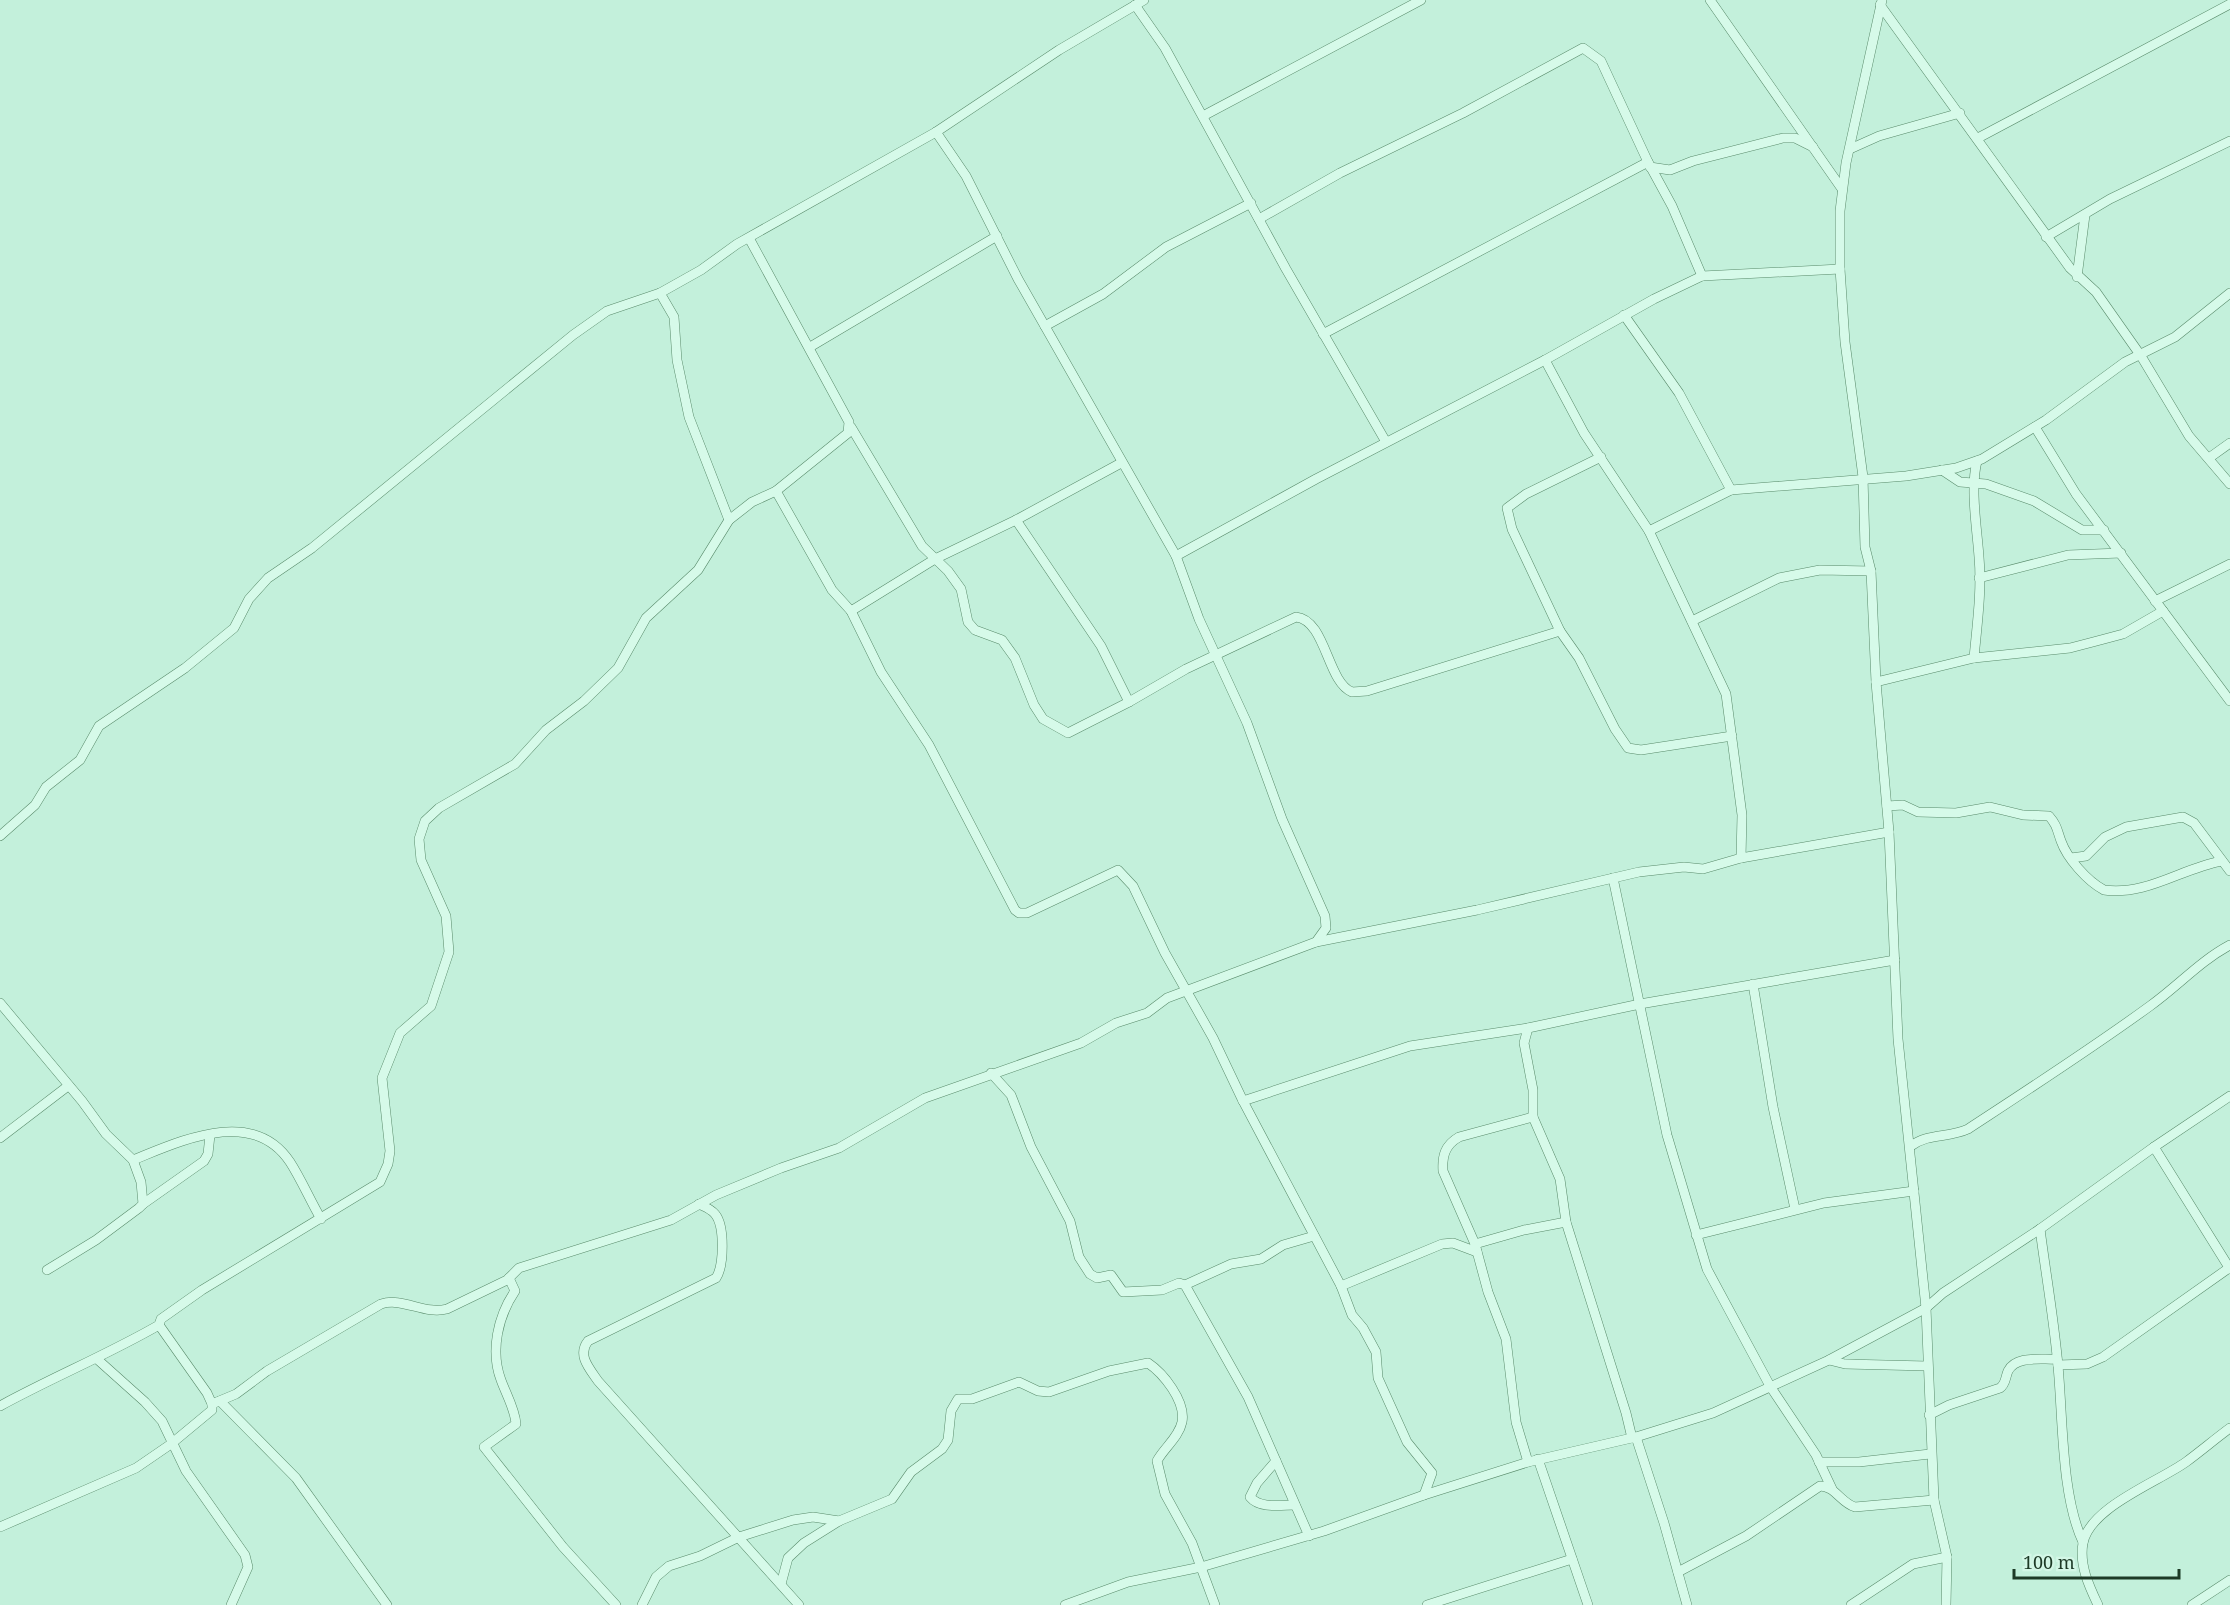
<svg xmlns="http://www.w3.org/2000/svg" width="2230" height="1605" font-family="'Noto Serif',serif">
  <rect width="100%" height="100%" fill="#c3f0db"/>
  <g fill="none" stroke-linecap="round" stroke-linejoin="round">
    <g stroke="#598b6b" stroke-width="10">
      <g id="minor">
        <polyline points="1710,0 1842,189"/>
        <polyline points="1882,0 1846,163 1840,211 1840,269 1845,342 1863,477 1865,547 1871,571 1876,682 1889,832 1898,1039 1926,1308 1934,1500 1947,1557 1946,1605"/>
        <polyline points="1135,5 1165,48 1286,269 1386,442"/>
        <polyline points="1880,5 2070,268 2096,292 2141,356 2189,436 2230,484"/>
        <polyline points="1203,116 1421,0"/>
        <polyline points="936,132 966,176 1018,279 1176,556 1199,619 1247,723 1282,819 1325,916 1326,928 1316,942"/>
        <polyline points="1978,138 2230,4"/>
        <polyline points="1850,149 1879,136 1960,113"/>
        <polyline points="1650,167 1670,170 1693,161 1783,138 1795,138 1813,147"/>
        <polyline points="1259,219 1340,173 1463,113 1583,48 1601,61 1648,162 1672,206 1702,276"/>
        <polyline points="2046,237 2110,199 2230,141"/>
        <polyline points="2077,277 2085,215"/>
        <polyline points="660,293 674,317 677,360 689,417 729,520"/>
        <polyline points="1624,315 1679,393 1731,490"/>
        <polyline points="1045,326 1103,294 1166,247 1251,203"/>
        <polyline points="1323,334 1648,162"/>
        <polyline points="810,347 997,236"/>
        <polyline points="1545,360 1584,433 1649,531 1726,694 1742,815 1741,858"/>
        <path d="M 851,427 L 922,546 L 948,571 L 961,589 L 968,622 L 975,630 L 1002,640 L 1015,658 L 1034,705 L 1043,719 L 1068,733 L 1129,702 L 1186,669 L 1296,617 C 1326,620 1327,682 1352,692 L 1367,691 L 1560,631 L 1579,658 L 1615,729 L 1628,748 L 1641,750 L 1732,736"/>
        <polyline points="2035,427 2076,494 2230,701"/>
        <polyline points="2209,458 2230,443"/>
        <polyline points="1942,470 1960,482 1986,484 2034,501 2082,530 2104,530"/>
        <polyline points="776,491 832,590 851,611 881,672 929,745 1015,910 1019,913 1027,913 1118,870 1133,886 1165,953 1213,1038 1243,1101 1341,1286 1352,1315 1363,1328 1376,1352 1378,1378 1407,1442 1432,1473 1424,1495"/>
        <polyline points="1016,520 1101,646 1129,702"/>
        <polyline points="1649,531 1731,490 1906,476 1956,468 1982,459 2046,420 2125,362 2175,337 2230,293"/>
        <polyline points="1176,556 1316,479 1545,360 1654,299 1702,276 1840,269"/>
        <polyline points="1979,578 2068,555 2121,553"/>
        <polyline points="2155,601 2230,564"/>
        <polyline points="851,611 935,559 1016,520 1121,463"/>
        <polyline points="1692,621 1779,578 1820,570 1871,571"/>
        <polyline points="1560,631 1512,529 1507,508 1526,494 1601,457"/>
        <path d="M 1974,658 C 1977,625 1982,590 1979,557 C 1977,528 1970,489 1977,461"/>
        <polyline points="1876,682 1974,658 2070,648 2093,642 2123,634 2163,611"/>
        <path d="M 1887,806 L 1903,805 L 1918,812 L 1956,813 L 1990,807 L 2023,815 L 2049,816 C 2057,825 2057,830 2061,841 C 2067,858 2087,881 2104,890 C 2147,896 2182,868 2222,861"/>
        <polyline points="0,836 35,805 46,787 80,760 99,726 185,668 234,628 249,599 268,578 312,548 573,335 607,311 660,293 701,270 737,244 936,132 1059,50 1144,0"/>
        <polyline points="2071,858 2086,856 2105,837 2126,827 2183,817 2194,823 2230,871"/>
        <polyline points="1613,878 1667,1135 1707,1269 1770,1386 1816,1455 1832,1489"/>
        <polyline points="1753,984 1773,1107 1795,1209"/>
        <polyline points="0,1003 82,1101 106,1134 133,1160 141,1182 143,1204 139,1208 96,1240 47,1270"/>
        <polyline points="1528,1028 1524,1043 1533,1090 1533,1117 1560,1179 1566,1222 1626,1413 1632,1438"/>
        <polyline points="991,1073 1011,1095 1031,1147 1070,1221 1079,1257 1090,1274 1097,1278 1111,1275 1123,1292 1162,1290 1179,1283 1185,1285 1248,1397 1309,1536"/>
        <polyline points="1243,1101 1410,1046 1528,1028 1640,1004 1895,960"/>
        <polyline points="0,1138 68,1086"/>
        <path d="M 1911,1146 C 1928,1133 1949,1138 1968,1129 C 2029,1089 2091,1049 2150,1006 C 2178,986 2200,961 2230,945"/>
        <polyline points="2154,1147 2230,1269"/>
        <path d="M 133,1160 C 181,1141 253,1106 290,1162 C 301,1179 310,1200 321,1219"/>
        <polyline points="143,1204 204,1161 208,1154 210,1135"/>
        <path d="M 699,1204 C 705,1207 711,1209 715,1214 C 725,1226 724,1266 716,1278 L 588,1341 C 577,1355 589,1368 598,1381 L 799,1605"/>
        <path d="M 2040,1229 C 2046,1275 2054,1320 2058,1366 C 2063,1417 2061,1496 2083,1542"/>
        <polyline points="1696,1235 1824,1203 1914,1191"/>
        <polyline points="1475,1244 1524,1230 1566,1222"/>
        <path d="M 509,1278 L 515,1291 C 498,1316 490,1351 501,1380 C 506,1394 515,1409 516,1424 L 484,1447 L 563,1547 L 616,1605"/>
        <polyline points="1185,1285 1231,1264 1261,1259 1283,1245 1314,1236"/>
        <polyline points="1341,1286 1442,1244 1453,1243 1477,1252"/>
        <polyline points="97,1359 145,1402 162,1421 186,1471 245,1555 248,1567 231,1605"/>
        <polyline points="1829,1360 1845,1364 1927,1366"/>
        <polyline points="2058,1365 2087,1364 2103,1357 2229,1268"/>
        <polyline points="220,1401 296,1478 387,1605"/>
        <path d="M 212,1404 L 236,1394 L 267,1371 L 381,1304 C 403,1297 424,1315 447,1309 L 507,1280 L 519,1268 L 671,1220 L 716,1195 L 781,1168 L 839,1148 L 925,1098 L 1081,1043 L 1116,1023 L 1147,1013 L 1167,998 L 1316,942 L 1477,910 L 1639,872 L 1684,867 L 1703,869 L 1741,858 L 1889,832"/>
        <path d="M 0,1406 C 53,1377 107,1355 159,1325"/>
        <path d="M 1929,1415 L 1949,1405 L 2000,1388 C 2006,1384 2005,1378 2008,1371 C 2016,1355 2042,1360 2057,1359"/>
        <polyline points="1636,1437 1664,1523 1687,1605"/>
        <polyline points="1538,1459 1588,1605"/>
        <path d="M 1276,1461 L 1257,1483 L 1250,1497 C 1260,1509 1281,1505 1295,1505"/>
        <path d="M 1528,1462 L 1516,1422 L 1506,1339 L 1488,1292 L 1475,1244 L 1443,1171 C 1442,1156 1445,1145 1459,1137 L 1533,1117"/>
        <polyline points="1819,1462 1859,1462 1930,1454"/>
        <polyline points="0,1527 136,1468 171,1444 212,1410 212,1404 207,1393 159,1325 161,1319 202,1290 380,1182 388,1164 390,1151 382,1078 400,1033 431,1006 449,952 446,916 421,860 419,839 425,821 439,808 515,764 546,730 584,701 618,668 646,618 698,570 729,520 752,502 776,491 848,433 849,422 749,238"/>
        <path d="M 1678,1572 L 1746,1536 L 1820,1486 C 1835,1486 1841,1503 1855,1507 L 1934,1500"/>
        <path d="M 781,1584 L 788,1558 L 804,1543 L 839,1521 L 892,1499 L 911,1472 L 942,1449 L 948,1440 L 951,1411 L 958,1399 L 972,1399 L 1019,1382 L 1038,1391 L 1049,1392 L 1109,1371 L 1148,1363 C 1163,1373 1186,1401 1182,1422 C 1179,1437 1164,1448 1157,1461 L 1165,1494 L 1192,1543 L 1215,1605"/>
        <polyline points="642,1605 656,1577 669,1566 700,1556 739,1537 793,1520 813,1517 839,1521"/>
        <polyline points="1065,1605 1128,1582 1201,1567 1324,1531 1424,1495 1528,1462 1636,1437 1713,1413 1829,1360 1926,1308 1943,1293 2040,1229 2154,1147 2230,1096"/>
        <polyline points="1427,1605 1572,1559"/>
        <polyline points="1851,1605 1913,1564 1947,1557"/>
        <path d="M 2098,1605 C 2089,1586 2079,1565 2083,1543 C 2090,1507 2158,1482 2186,1462 C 2201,1451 2215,1439 2230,1428"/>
        <polyline points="2192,1605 2230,1580"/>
      </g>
    </g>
    <use href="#minor" stroke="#d6fae9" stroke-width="9"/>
  </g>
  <path d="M2014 1569v9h165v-9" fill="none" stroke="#1d3a26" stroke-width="3"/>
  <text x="2023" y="1569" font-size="18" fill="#1d3a26" stroke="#d3f7e6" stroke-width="4.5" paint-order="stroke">100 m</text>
</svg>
